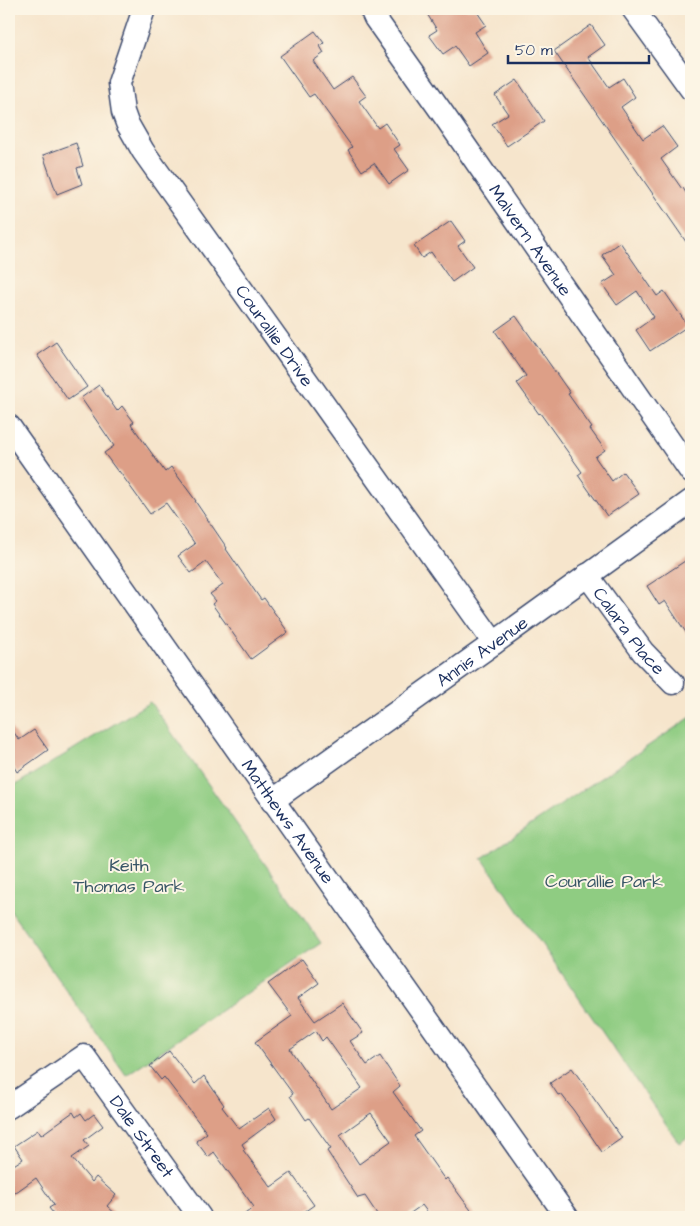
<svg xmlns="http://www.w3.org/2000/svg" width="700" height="1226" font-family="'Architects Daughter',sans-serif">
  <rect width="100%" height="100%" fill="#fcf5e5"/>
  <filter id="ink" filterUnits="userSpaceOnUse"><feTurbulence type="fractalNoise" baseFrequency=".02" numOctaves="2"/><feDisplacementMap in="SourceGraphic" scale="10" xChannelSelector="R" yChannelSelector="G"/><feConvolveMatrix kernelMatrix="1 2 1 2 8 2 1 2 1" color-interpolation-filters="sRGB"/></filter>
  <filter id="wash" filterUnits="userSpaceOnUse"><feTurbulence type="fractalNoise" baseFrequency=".0096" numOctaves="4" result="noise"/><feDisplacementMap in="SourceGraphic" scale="20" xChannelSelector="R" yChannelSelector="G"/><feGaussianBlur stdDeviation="1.12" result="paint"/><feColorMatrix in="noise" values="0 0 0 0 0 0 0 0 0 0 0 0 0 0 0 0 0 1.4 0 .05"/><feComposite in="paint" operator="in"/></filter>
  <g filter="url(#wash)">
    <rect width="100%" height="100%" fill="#f6e5cc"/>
    <g fill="#8fcc82" stroke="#557e70">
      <polygon points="150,702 321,943 126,1075 9,909 9,789"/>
      <polygon points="691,717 691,1135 679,1143 482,858"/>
    </g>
    <g id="blocks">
      <g fill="#dd9f87" fill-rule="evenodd">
        <polygon points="424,9 475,9 486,25 475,32 488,53 469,66 455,46 443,54 429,35 437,30"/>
        <polygon points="591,25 605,45 588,57 609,87 623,78 635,97 621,107 643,139 662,126 677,147 661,159 682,189 683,188 691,201 691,249 554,51"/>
        <polygon points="315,31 324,43 320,46 324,53 313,61 333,90 352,77 366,96 359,101 378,128 385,123 400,145 394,149 409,170 389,184 374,163 362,171 348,150 352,147 314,94 309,97 280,56"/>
        <polygon points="517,80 544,121 507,146 492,124 508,114 495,95"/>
        <polygon points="76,143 83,166 77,168 82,184 57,194 43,155"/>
        <polygon points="451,221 465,241 458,246 473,267 452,282 431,252 422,258 414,246"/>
        <polygon points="620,242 657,296 664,291 688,326 650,351 636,330 654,317 637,291 617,305 602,284 616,275 602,255"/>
        <polygon points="516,316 570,393 568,394 592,428 590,429 605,450 595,457 612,481 623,472 639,494 607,516 578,475 582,472 540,413 539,414 517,383 526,376 495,331"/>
        <polygon points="56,342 87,387 68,400 37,355"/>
        <polygon points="99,385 117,411 122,406 134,422 131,424 165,472 171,467 196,501 195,501 227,548 226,549 261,600 264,598 288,632 251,659 212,604 216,601 210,594 223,585 206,562 191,573 178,556 195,544 166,503 150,514 119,471 118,472 104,453 114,446 81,398"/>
        <polygon points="691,557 691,640 665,601 659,605 647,586"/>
        <polygon points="9,725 19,740 34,730 48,750 17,772 9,759"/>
        <path d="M 302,959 L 319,983 L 298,998 L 315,1021 L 342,1003 L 363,1033 L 350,1041 L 367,1065 L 380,1056 L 400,1086 L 393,1092 L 421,1131 L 414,1136 L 445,1180 L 447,1178 L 476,1217 L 431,1217 L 422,1205 L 405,1217 L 379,1217 L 365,1196 L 358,1198 L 327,1151 L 331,1149 L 309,1118 L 306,1120 L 290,1096 L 293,1094 L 255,1042 L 292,1016 L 268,984 ZM 316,1031 L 322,1041 L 326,1037 L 362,1088 L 331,1109 L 290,1049 ZM 371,1113 L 391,1141 L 359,1164 L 340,1135 Z"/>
        <polygon points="169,1051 195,1084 204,1076 224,1105 222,1107 239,1129 269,1108 276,1119 242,1144 245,1149 243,1150 271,1187 291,1173 314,1205 297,1217 241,1217 254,1207 214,1152 208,1157 196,1141 207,1133 164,1077 161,1080 150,1066"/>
        <polygon points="572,1068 622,1138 602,1152 574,1111 561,1094 558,1095 550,1083"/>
        <polygon points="73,1112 76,1117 81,1113 86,1120 94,1114 103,1126 84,1140 89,1146 72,1158 92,1182 96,1177 116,1195 107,1206 119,1217 56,1217 49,1208 54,1205 36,1178 9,1197 9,1168 23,1159 14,1146 38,1130 41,1135"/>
      </g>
    </g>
  </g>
  <g filter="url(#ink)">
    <use href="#blocks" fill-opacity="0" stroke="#3c4a6e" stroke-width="1"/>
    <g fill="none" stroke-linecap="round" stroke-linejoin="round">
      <g stroke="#3c4a6e" stroke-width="25">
        <g id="minor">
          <path id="s1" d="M 144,9 L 119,83 L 123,112 L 127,123 L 143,151 L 494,643"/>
          <path id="s2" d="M 371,9 L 375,18 L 441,111 L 691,472"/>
          <polyline points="633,9 691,89"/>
          <path id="s3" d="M 9,426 L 567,1217"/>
          <path id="s4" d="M 587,575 L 643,652 L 673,683"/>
          <path id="s5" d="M 272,801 L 494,643 L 691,501"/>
          <path id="s6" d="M 9,1107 L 84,1056 L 200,1217"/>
        </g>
      </g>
      <use href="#minor" stroke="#fff" stroke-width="22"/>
    </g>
  </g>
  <g text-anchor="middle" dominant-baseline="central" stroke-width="4" stroke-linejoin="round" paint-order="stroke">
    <g font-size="18" fill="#1b2f5e" stroke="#fcf5e5">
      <text stroke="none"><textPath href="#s2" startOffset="281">Malvern Avenue</textPath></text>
      <text stroke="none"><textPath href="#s1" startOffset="378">Courallie Drive</textPath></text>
      <text stroke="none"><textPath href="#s4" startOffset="70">Calara Place</textPath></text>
      <text stroke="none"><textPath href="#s5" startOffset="258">Annis Avenue</textPath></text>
      <text stroke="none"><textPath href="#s3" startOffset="484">Matthews Avenue</textPath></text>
      <text stroke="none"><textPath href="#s6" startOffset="190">Dale Street</textPath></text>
    </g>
    <g font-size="18" fill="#385667" stroke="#fcf5e5">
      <text x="129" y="865">Keith<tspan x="129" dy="21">Thomas Park</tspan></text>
      <text x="604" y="881">Courallie Park</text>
    </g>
  </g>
  <rect width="700" height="1226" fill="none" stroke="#fcf5e5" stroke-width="30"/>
  <path d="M508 55v8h141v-8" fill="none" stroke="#1b2f5e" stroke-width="2.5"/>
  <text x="515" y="55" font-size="15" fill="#1b2f5e" stroke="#fcf5e5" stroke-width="4" paint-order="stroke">50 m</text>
</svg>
